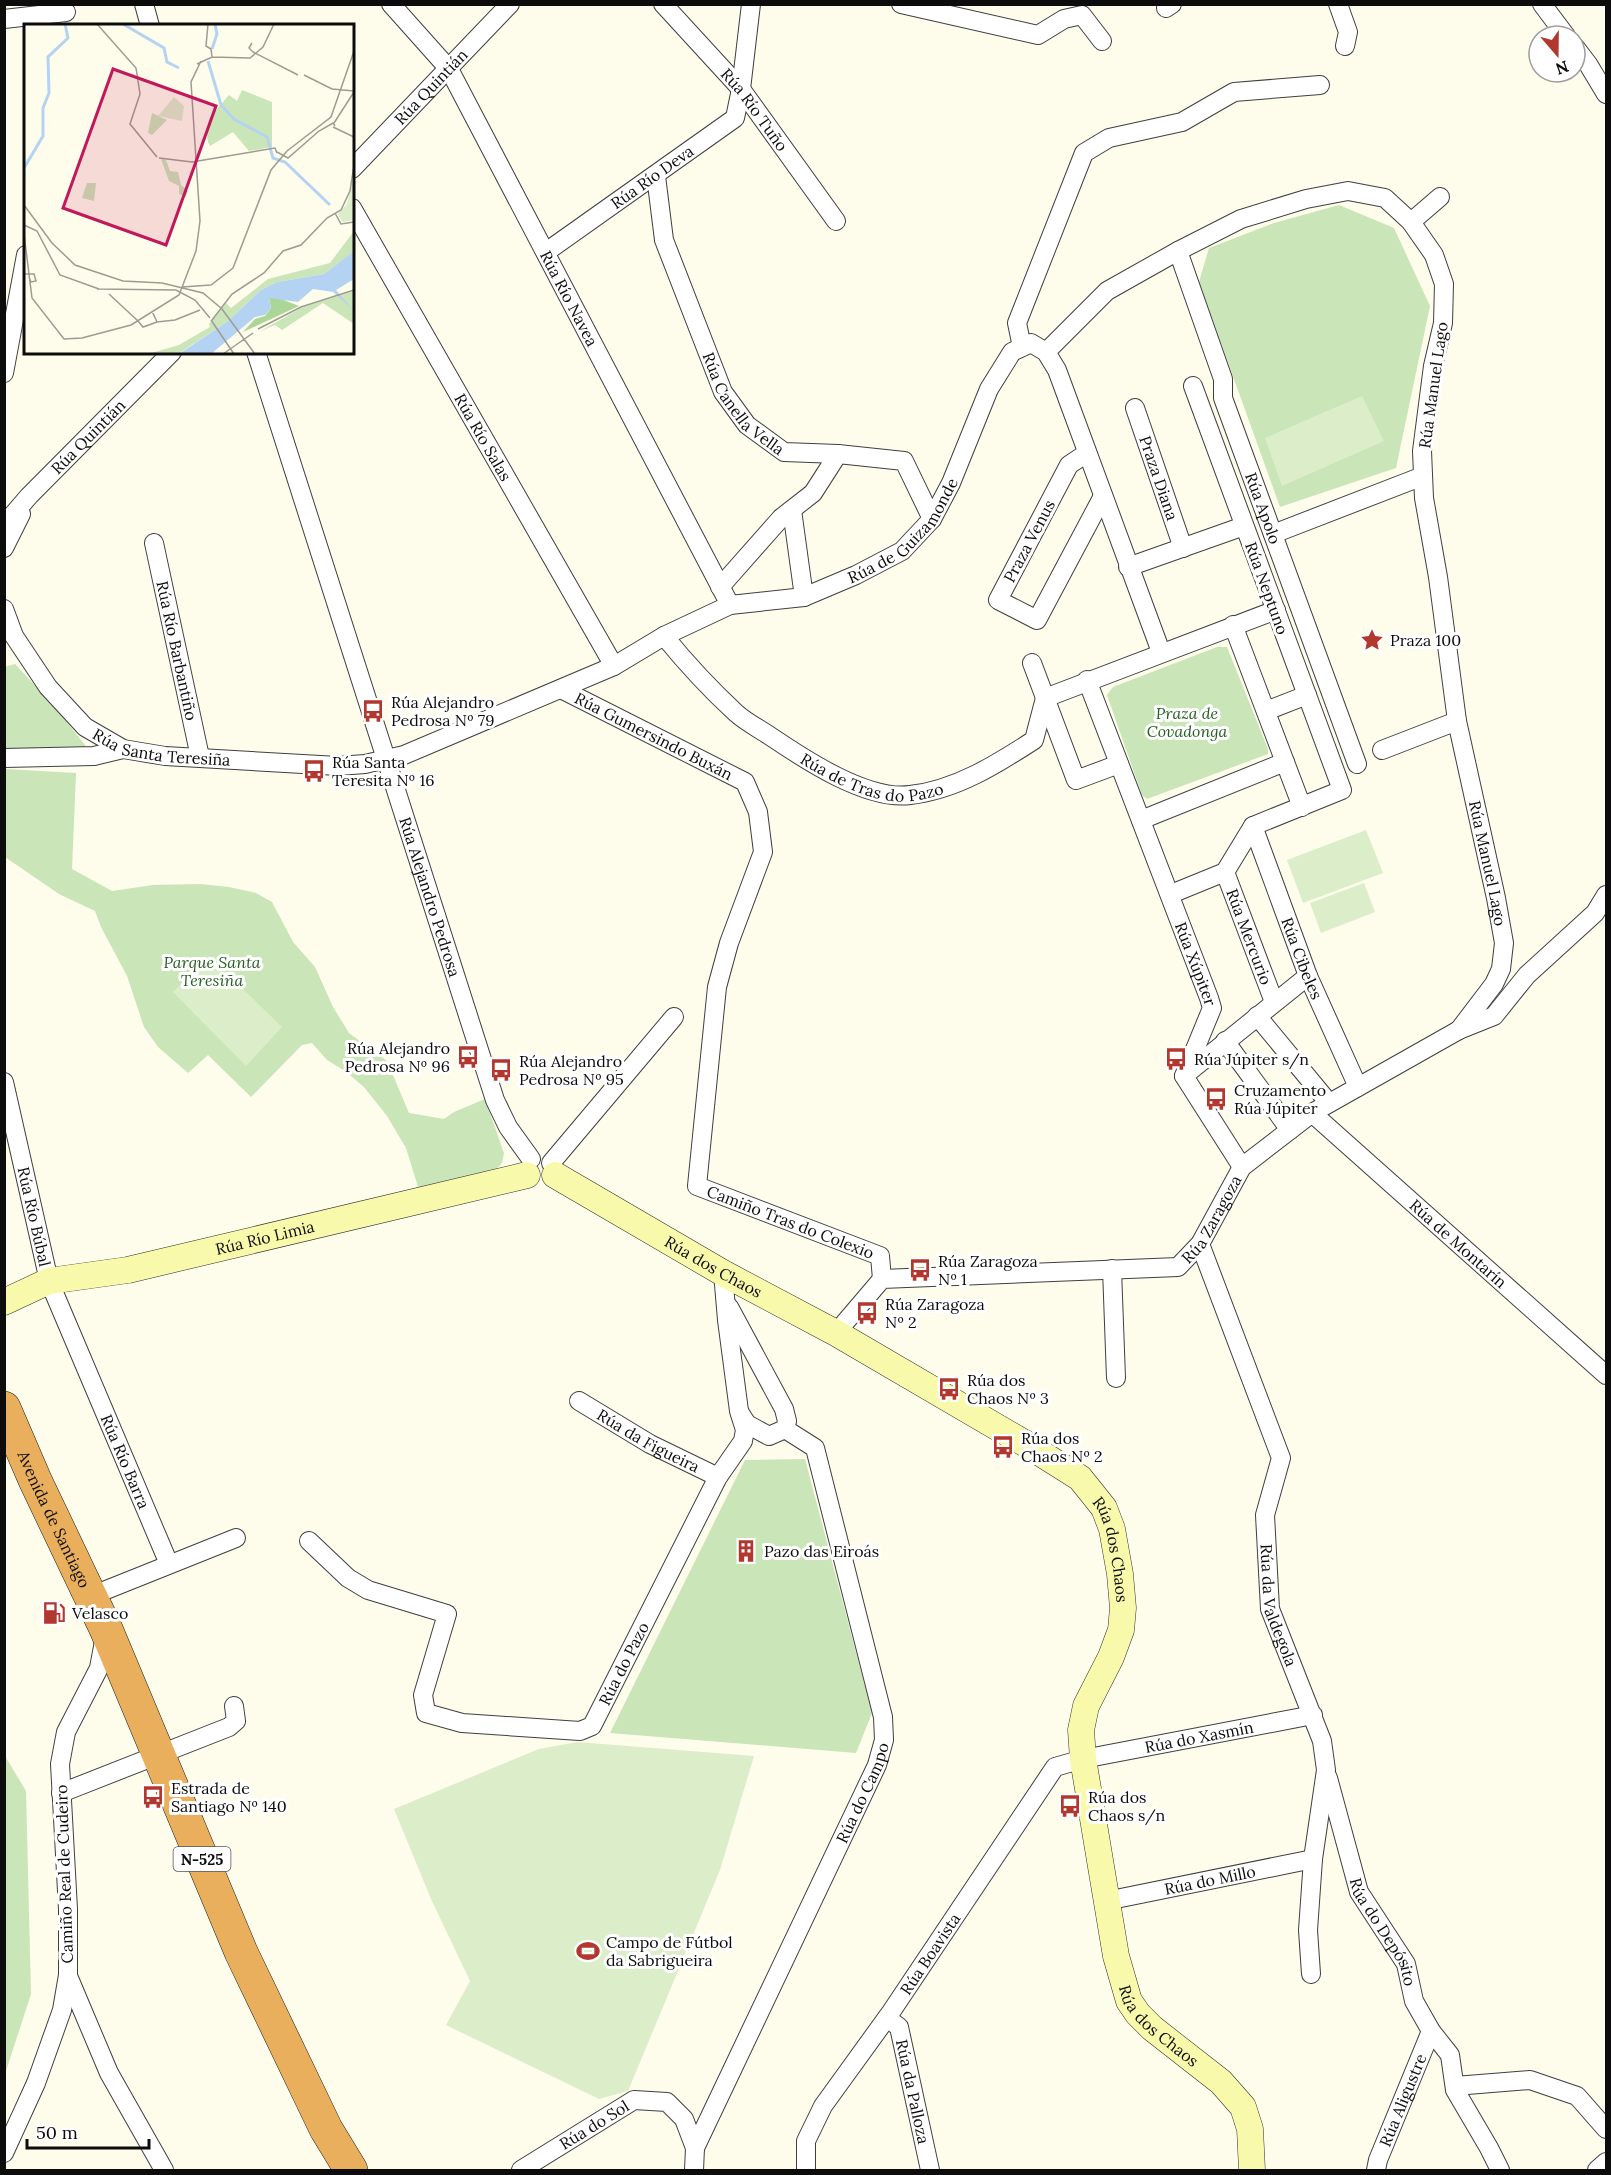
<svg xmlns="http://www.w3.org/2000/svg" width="1611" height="2175" font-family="Lora,serif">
  <rect width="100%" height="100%" fill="#fefceb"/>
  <g fill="#cae5b8">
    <polygon points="1339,205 1394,228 1430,306 1396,468 1280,507 1199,282 1209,248 1274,223"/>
    <polygon points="1217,647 1227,647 1268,749 1268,754 1147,799 1142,795 1107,695 1113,687"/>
    <polygon points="15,664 54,706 89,750 5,749 4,667"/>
    <polygon points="5,769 76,773 72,869 112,891 153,885 201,884 229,887 256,893 272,902 293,942 315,967 333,1007 349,1033 387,1061 409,1113 444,1119 454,1112 485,1099 504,1153 502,1163 495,1171 419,1190 406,1148 387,1116 364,1087 345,1071 327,1060 312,1043 302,1045 251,1097 208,1055 188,1073 158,1047 144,1027 127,976 101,927 95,911 59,894 5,857"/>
    <polygon points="805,1459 872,1713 856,1753 610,1733 745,1460"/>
    <polygon points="5,1756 26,1791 31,1994 5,2074"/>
  </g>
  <g fill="#dcedc9">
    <polygon points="1362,396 1384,441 1282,486 1265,438"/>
    <polygon points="1366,830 1383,873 1303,903 1287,860"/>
    <polygon points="1364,883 1375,912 1321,933 1310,903"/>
    <polygon points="209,956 282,1027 246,1066 173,992"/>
    <polygon points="577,1742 754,1756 720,1870 628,2091 599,2099 446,2025 470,1981 431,1899 394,1809 539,1749"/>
  </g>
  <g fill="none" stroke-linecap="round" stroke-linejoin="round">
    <g stroke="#3f3f3f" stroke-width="20">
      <g id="street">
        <polyline points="144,4 150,26"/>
        <path id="s1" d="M 391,4 L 449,69 L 730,605"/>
        <path id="s2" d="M 663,4 L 741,89 L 836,221"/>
        <polyline points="901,4 1038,35 1064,19 1082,15 1102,41"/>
        <polyline points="1338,4 1348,32 1345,46"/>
        <polyline points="1542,4 1566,36"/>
        <polyline points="1166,8 1172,4"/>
        <polyline points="4,19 66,12"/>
        <polyline points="1575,47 1588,64 1606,94"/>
        <path id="s3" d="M 352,169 L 510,4"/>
        <path id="s4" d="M 656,176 L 664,240 L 723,392 L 747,425 L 784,452 L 838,454 L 904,461 L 932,519"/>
        <path id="s5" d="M 352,208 L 614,666"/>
        <polyline points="1411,222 1440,197"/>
        <path id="s6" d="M 1178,251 L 1223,379 L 1223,398 L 1357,764"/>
        <path id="s7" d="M 546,252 L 735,118 L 741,89 L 751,4"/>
        <polyline points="1022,347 1017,323 1084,153 1109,138 1182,122 1234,92 1320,85"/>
        <path id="s8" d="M 256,352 L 495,1100 L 508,1127 L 531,1159"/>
        <path id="s9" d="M 1046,352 L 1107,291 L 1178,251 L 1241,219 L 1306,199 L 1348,191 L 1385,198 L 1411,222 L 1434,255 L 1444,284 L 1443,323 L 1433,366 L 1422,451 L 1424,498 L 1438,577 L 1457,721 L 1496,898 L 1504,943 L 1501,969 L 1494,984 L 1459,1030"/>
        <polyline points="4,373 26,255"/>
        <path id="s10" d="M 1135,408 L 1183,548"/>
        <polyline points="1087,453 1069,465 998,600 1037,620 1103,496"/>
        <polyline points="792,510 804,597"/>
        <path id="s11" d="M 4,525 L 29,496 L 172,352"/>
        <polyline points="1273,534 1423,476"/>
        <path id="s12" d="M 154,543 L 200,757"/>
        <polyline points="4,548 21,514"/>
        <polyline points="1128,567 1244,526"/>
        <polyline points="720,587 781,518 813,493 838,454"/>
        <path id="s13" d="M 4,609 L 14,636 L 48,687 L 85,727 L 123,749 L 165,756 L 338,766 L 365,764 L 404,755 L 614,666 L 664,636 L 730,605 L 804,597 L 856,575 L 902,551 L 932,519 L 951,483 L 989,389 L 1012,352 L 1031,343 L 1046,352 L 1057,370 L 1161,652"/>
        <polyline points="1233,625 1302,807"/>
        <path id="s14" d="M 664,636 C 686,663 710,689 736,713 C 746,722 758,728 770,736 C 804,759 867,801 910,795 C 956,790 997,764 1034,740 L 1045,698"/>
        <polyline points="1032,663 1076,780 1119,764"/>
        <path id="s15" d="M 1087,680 L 1209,998 L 1212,1008 L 1184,1076"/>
        <path id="s16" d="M 561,689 L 745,782 L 758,812 L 763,852 L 729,943 L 717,987 L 697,1186 L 880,1256 L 882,1279"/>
        <polyline points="1045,698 1276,610"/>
        <polyline points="1266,711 1307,695"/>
        <polyline points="1382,750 1457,721"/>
        <polyline points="4,758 94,756 123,749"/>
        <polyline points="1141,820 1285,762"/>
        <path id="s17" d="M 1253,826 L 1308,976 L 1358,1087"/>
        <path id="s18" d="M 1225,872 L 1274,1002"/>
        <polyline points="1171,894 1225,872 1253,826 1342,790 1193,386"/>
        <polyline points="1257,1016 1329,1103"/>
        <polyline points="1225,1041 1290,1130"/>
        <polyline points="1186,1074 1308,976"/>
        <polyline points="1184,1076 1242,1167"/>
        <path id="s19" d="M 4,1082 L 49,1281 L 169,1564"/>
        <path id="s20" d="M 1312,1113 L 1606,1375"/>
        <polyline points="551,1163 674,1017"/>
        <path id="s21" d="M 1200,1244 L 1281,1458 L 1265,1515 L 1270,1609 L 1322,1741 L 1326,1770 L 1313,1859 L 1308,1930 L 1311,1974"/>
        <polyline points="1112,1269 1116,1378"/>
        <polyline points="729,1307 784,1409 787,1421 785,1429 769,1436 747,1424 740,1413"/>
        <path id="s22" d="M 836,1333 L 882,1279 L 1178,1267 L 1200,1244 L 1242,1167 L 1312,1113 L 1459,1030 L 1494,1016 L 1527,975 L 1595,913 L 1606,895"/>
        <path id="s23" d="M 579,1401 L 650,1444 L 718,1477"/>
        <path id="s24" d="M 309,1541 L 348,1578 L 368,1590 L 447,1614 L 423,1695 L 426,1713 L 462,1723 L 580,1731 L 592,1726 L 718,1477 L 743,1441 L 745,1430 L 739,1411 L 727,1320 L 723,1273"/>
        <polyline points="91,1596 236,1538"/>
        <path id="s25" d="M 1328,1778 L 1359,1892 L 1406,1964 L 1414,2001 L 1431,2031 L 1450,2055 L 1455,2090 L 1489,2148 L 1500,2170"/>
        <polyline points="61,1793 229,1727 236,1721 234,1706"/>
        <path id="s26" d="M 1106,1901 L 1313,1859"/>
        <polyline points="68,1976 109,2073 164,2170"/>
        <path id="s27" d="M 887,2018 L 899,2027 L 930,2170"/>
        <polyline points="1455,2086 1530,2080 1577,2096 1606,2129"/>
        <path id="s28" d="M 695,2148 L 877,1765 L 884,1740 L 883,1717 L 815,1448 L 785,1429"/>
        <polyline points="4,2153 36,2083 62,2010 68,1975 68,1909 60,1764 66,1732 99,1668 105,1636"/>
        <path id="s29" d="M 521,2170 L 634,2100 L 667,2102 L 684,2119 L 695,2148 L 694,2170"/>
        <path id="s30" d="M 806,2170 L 806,2141 L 823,2106 L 891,2012 L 1055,1767 L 1083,1759 L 1313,1715"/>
        <path id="s31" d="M 1376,2170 L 1378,2160 L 1431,2031"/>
        <polyline points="1597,2170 1606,2162"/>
      </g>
    </g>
    <g stroke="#2e2e2e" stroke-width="27">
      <g id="secondary">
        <path id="s32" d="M 555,1175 L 723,1273 L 836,1333 L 1026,1444 L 1080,1478 L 1104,1508 L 1112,1529 L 1120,1574 L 1123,1608 L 1121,1630 L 1111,1657 L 1086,1706 L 1081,1730 L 1083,1759 L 1116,1956 L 1129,2001 L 1138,2014 L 1152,2028 L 1221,2082 L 1243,2107 L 1250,2129 L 1252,2170"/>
        <path id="s33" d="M 4,1302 L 49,1281 L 128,1270 L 527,1175"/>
      </g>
    </g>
    <g stroke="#1d1d1d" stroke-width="34">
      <g id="highway">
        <path id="s34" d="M 4,1408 L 35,1480 L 106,1629 L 241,1952 L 326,2129 L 351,2170"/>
      </g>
    </g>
    <use href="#street" stroke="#fff" stroke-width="18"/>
    <use href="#secondary" stroke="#f9f9ab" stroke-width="26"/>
    <use href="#highway" stroke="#eaaf5d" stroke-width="33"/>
  </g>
  <defs>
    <g id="sight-bare" transform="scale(1.8)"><path d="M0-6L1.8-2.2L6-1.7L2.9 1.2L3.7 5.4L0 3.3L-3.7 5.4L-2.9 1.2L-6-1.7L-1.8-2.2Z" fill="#b2372e" stroke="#fff" stroke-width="2.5" paint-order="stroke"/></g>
    <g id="bus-bare" transform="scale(1.8)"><path d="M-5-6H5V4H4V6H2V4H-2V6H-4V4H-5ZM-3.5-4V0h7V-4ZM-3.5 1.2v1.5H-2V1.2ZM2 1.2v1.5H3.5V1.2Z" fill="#b2372e" stroke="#fff" stroke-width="2.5" paint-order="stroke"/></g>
    <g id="building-bare" transform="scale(1.8)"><path d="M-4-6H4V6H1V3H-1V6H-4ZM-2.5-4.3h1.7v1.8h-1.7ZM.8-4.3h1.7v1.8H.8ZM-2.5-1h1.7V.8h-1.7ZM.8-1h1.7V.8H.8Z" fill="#b2372e" stroke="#fff" stroke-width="2.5" paint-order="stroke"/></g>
    <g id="fuel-bare" transform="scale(1.8)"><path d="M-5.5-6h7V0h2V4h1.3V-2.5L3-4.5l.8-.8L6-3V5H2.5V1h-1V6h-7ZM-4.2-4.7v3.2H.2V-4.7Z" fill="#b2372e" stroke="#fff" stroke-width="2.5" paint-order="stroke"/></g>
    <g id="stadium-bare" transform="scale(1.8)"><path d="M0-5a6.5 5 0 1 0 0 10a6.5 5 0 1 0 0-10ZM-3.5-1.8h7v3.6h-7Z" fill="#b2372e" stroke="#fff" stroke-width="2.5" paint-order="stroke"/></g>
  </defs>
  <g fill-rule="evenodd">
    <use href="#sight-bare" x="1372" y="640"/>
    <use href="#bus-bare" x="373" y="711"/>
    <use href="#bus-bare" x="314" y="771"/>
    <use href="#bus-bare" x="468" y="1057"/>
    <use href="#bus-bare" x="1176" y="1059"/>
    <use href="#bus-bare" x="501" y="1070"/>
    <use href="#bus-bare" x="1216" y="1099"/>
    <use href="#bus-bare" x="920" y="1270"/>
    <use href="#bus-bare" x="867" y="1313"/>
    <use href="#bus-bare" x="949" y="1389"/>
    <use href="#bus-bare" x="1003" y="1447"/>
    <use href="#building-bare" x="746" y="1551"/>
    <use href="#fuel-bare" x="54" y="1613"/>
    <use href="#bus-bare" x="153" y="1797"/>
    <use href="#bus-bare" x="1070" y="1806"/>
    <use href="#stadium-bare" x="588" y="1951"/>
  </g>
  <g text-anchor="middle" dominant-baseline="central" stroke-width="6" stroke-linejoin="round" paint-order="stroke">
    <rect fill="#fff" stroke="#555" stroke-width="1.5" x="173.5" y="1847" width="57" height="24" rx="4.5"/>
    <g font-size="15" font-weight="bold" fill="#0c0c0c">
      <text x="202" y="1859">N-525</text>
    </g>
    <g font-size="16" fill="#0c0c0c" stroke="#fff">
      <text stroke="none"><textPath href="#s3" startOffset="114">Rúa Quintián</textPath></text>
      <text stroke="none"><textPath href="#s2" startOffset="140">Rúa Río Tuño</textPath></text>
      <text stroke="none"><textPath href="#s7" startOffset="130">Rúa Río Deva</textPath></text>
      <text stroke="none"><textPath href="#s1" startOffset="346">Rúa Río Navea</textPath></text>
      <text transform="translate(1433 385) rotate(-82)">Rúa Manuel Lago</text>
      <text stroke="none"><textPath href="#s4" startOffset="249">Rúa Canella Vella</textPath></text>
      <text stroke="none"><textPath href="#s11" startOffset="122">Rúa Quintián</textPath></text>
      <text stroke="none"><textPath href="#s5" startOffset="264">Rúa Río Salas</textPath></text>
      <text stroke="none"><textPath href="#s10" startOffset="74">Praza Diana</textPath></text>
      <text stroke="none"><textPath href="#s6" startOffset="272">Rúa Apolo</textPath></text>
      <text stroke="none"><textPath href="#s13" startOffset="1028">Rúa de Guizamonde</textPath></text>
      <text transform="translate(1029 541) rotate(-62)">Praza Venus</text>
      <text transform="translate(1267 588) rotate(70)">Rúa Neptuno</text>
      <text stroke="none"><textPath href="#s12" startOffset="110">Rúa Río Barbantiño</textPath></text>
      <text stroke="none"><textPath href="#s16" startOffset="104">Rúa Gumersindo Buxán</textPath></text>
      <text stroke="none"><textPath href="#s13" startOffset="226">Rúa Santa Teresiña</textPath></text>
      <text stroke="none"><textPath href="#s14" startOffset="260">Rúa de Tras do Pazo</textPath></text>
      <text stroke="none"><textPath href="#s9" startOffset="1080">Rúa Manuel Lago</textPath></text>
      <text stroke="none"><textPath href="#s8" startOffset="572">Rúa Alejandro Pedrosa</textPath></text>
      <text stroke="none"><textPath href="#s18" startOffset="69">Rúa Mercurio</textPath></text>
      <text stroke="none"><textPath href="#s17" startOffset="141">Rúa Cibeles</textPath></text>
      <text stroke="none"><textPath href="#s15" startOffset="304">Rúa Xúpiter</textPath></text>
      <text stroke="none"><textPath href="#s19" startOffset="138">Rúa Río Búbal</textPath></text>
      <text stroke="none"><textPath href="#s22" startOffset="426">Rúa Zaragoza</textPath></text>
      <text stroke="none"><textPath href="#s16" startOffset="722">Camiño Tras do Colexio</textPath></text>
      <text stroke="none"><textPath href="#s33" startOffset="270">Rúa Río Limia</textPath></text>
      <text stroke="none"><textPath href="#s20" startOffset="196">Rúa de Montarín</textPath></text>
      <text stroke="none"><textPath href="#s32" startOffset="183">Rúa dos Chaos</textPath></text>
      <text stroke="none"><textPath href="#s23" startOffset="80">Rúa da Figueira</textPath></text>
      <text stroke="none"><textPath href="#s19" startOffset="400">Rúa Río Barra</textPath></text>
      <text stroke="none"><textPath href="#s34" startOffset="122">Avenida de Santiago</textPath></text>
      <text stroke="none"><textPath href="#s32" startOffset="687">Rúa dos Chaos</textPath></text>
      <text stroke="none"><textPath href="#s21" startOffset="380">Rúa da Valdegola</textPath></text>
      <text stroke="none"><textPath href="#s24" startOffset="501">Rúa do Pazo</textPath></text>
      <text stroke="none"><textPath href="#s30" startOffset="626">Rúa do Xasmín</textPath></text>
      <text stroke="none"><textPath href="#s28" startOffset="393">Rúa do Campo</textPath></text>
      <text transform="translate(64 1874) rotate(-92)">Camiño Real de Cudeiro</text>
      <text stroke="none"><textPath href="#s26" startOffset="106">Rúa do Millo</textPath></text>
      <text stroke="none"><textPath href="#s25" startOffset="165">Rúa do Depósito</textPath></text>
      <text stroke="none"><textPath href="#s30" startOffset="254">Rúa Boavista</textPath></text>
      <text stroke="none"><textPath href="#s32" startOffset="1191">Rúa dos Chaos</textPath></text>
      <text stroke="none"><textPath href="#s27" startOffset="81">Rúa da Palloza</textPath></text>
      <text stroke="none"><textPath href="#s31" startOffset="75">Rúa Aligustre</textPath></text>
      <text stroke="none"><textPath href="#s29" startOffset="86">Rúa do Sol</textPath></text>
    </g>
    <g font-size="16" fill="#0c0c0c" stroke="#fff" text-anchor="start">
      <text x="1390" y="640">Praza 100</text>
      <text x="391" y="702">Rúa Alejandro<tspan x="391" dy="18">Pedrosa Nº 79</tspan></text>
      <text x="332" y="762">Rúa Santa<tspan x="332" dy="18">Teresita Nº 16</tspan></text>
      <text x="450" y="1048" text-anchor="end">Rúa Alejandro<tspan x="450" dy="18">Pedrosa Nº 96</tspan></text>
      <text x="1194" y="1059">Rúa Júpiter s/n</text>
      <text x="519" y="1061">Rúa Alejandro<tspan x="519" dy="18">Pedrosa Nº 95</tspan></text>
      <text x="1234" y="1090">Cruzamento<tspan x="1234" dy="18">Rúa Júpiter</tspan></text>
      <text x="938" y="1261">Rúa Zaragoza<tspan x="938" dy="18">Nº 1</tspan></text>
      <text x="885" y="1304">Rúa Zaragoza<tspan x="885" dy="18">Nº 2</tspan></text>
      <text x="967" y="1380">Rúa dos<tspan x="967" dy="18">Chaos Nº 3</tspan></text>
      <text x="1021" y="1438">Rúa dos<tspan x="1021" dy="18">Chaos Nº 2</tspan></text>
      <text x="764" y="1551">Pazo das Eiroás</text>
      <text x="72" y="1613">Velasco</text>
      <text x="171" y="1788">Estrada de<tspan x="171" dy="18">Santiago Nº 140</tspan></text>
      <text x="1088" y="1797">Rúa dos<tspan x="1088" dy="18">Chaos s/n</tspan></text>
      <text x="606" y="1942">Campo de Fútbol<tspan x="606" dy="18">da Sabrigueira</tspan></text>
    </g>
    <g font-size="16" font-style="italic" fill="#265e21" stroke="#fff">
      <text x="1187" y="713">Praza de<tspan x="1187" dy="18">Covadonga</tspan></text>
      <text x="212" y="962">Parque Santa<tspan x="212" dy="18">Teresiña</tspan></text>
    </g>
  </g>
  <g transform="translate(24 24)">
    <rect width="330" height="330" fill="#fefceb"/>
    <path d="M 218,66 L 248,78 L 248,123 L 225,127 L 209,108 L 186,122 L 184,118 L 182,106 L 186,93 L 205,71 L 213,77 ZM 128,89 L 143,96 L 128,111 L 124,109 ZM 137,135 L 142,136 L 146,147 L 154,148 L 157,161 L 164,167 L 162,173 L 155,170 L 155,162 L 145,157 ZM 63,159 L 72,159 L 70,177 L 58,174 ZM 330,207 L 329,228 L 300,250 L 253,258 L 237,266 L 204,297 L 154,330 L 124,330 L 155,321 L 186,303 L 185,300 L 202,279 L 207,284 L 244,255 L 306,239 ZM 330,267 L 330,300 L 299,279 L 258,306 L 251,301 L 235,308 L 277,284 Z" fill="#cae5b8"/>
    <path d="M 252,273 L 275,282 L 219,308 L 231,295 L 241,292 L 247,284 L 245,274 Z" fill="#acd598"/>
    <path d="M 150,73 L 160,82 L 158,97 L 134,92 ZM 330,153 L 330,196 L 318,198 L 314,190 L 323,180 Z" fill="#dcedc9"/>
    <path d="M 330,227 L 330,255 L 312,266 L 330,287 L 309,268 L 289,265 L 274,278 L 245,274 L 247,284 L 241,291 L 231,293 L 187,330 L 155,330 L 204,297 L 237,266 L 253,258 L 300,250 Z" fill="#b4d3f2"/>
    <path fill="none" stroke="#b4d3f2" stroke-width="3" d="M 99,0 L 140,24 L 143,38 L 155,44M 188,25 L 193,10 L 191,0M 184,37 L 197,81 L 210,95 L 243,113 L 249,134 L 261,138 L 306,181M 0,144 L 19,112 L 19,84 L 25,69 L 24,33 L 44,14 L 41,0"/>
    <path fill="none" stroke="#9d9c92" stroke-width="1.5" d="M 73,0 L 112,44 L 116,70 L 106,100 L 133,133M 184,0 L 182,22 L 187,25 L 188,33M 228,19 L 225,24 L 229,28 L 274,51M 173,40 L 188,33 L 226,34 L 239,23 L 250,0M 280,51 L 308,65 L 330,67M 310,99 L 330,68M 309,103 L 330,113M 253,128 L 264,134 L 295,107 L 309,99 L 311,102M 135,134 L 168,138 L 251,124 L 253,129M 0,181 L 28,219 L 51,241 L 99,257 L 138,259 L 179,269 L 198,285 L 231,330M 311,189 L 317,200 L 330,198M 0,201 L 13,207 L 36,251 L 75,265M 0,210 L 8,274 L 40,315 L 58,314M 0,250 L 10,250 L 12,257 L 7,258 L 5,253M 158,263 L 187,261 L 209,244 L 247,146 L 263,127 L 307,93 L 330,27M 73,265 L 152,266 L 171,276 L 186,294M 85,270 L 114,297M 187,296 L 210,330M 188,296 L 208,270 L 240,249 L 259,227 L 277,221 L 303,194 L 317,186 L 326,167 L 330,141M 114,297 L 119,303 L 133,298 L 128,287M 133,298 L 151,296 L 176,286M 234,305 L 277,283 L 330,266M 58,314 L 107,301 L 155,271 L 172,227 L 176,197 L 167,58 L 177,37M 199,330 L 229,309"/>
    <path fill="#c2185b" fill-opacity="0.15" stroke="#c2185b" stroke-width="3" d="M 89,45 L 192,82 L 142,221 L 39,184 Z"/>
    <rect width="330" height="330" fill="none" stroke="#0c0c0c" stroke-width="3"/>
  </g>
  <rect width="1611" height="2175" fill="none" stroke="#0c0c0c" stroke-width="12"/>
  <g transform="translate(1557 54) rotate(160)"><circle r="28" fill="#ffffff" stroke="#9e9e9e" stroke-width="1.5"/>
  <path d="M0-4.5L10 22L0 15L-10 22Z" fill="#b2372e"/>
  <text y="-9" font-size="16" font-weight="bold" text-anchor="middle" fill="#0c0c0c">N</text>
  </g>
  <path d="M27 2139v9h122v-9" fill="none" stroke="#0c0c0c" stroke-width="3"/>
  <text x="36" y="2139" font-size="18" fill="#0c0c0c" stroke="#ffffff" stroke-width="4.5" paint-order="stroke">50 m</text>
</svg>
